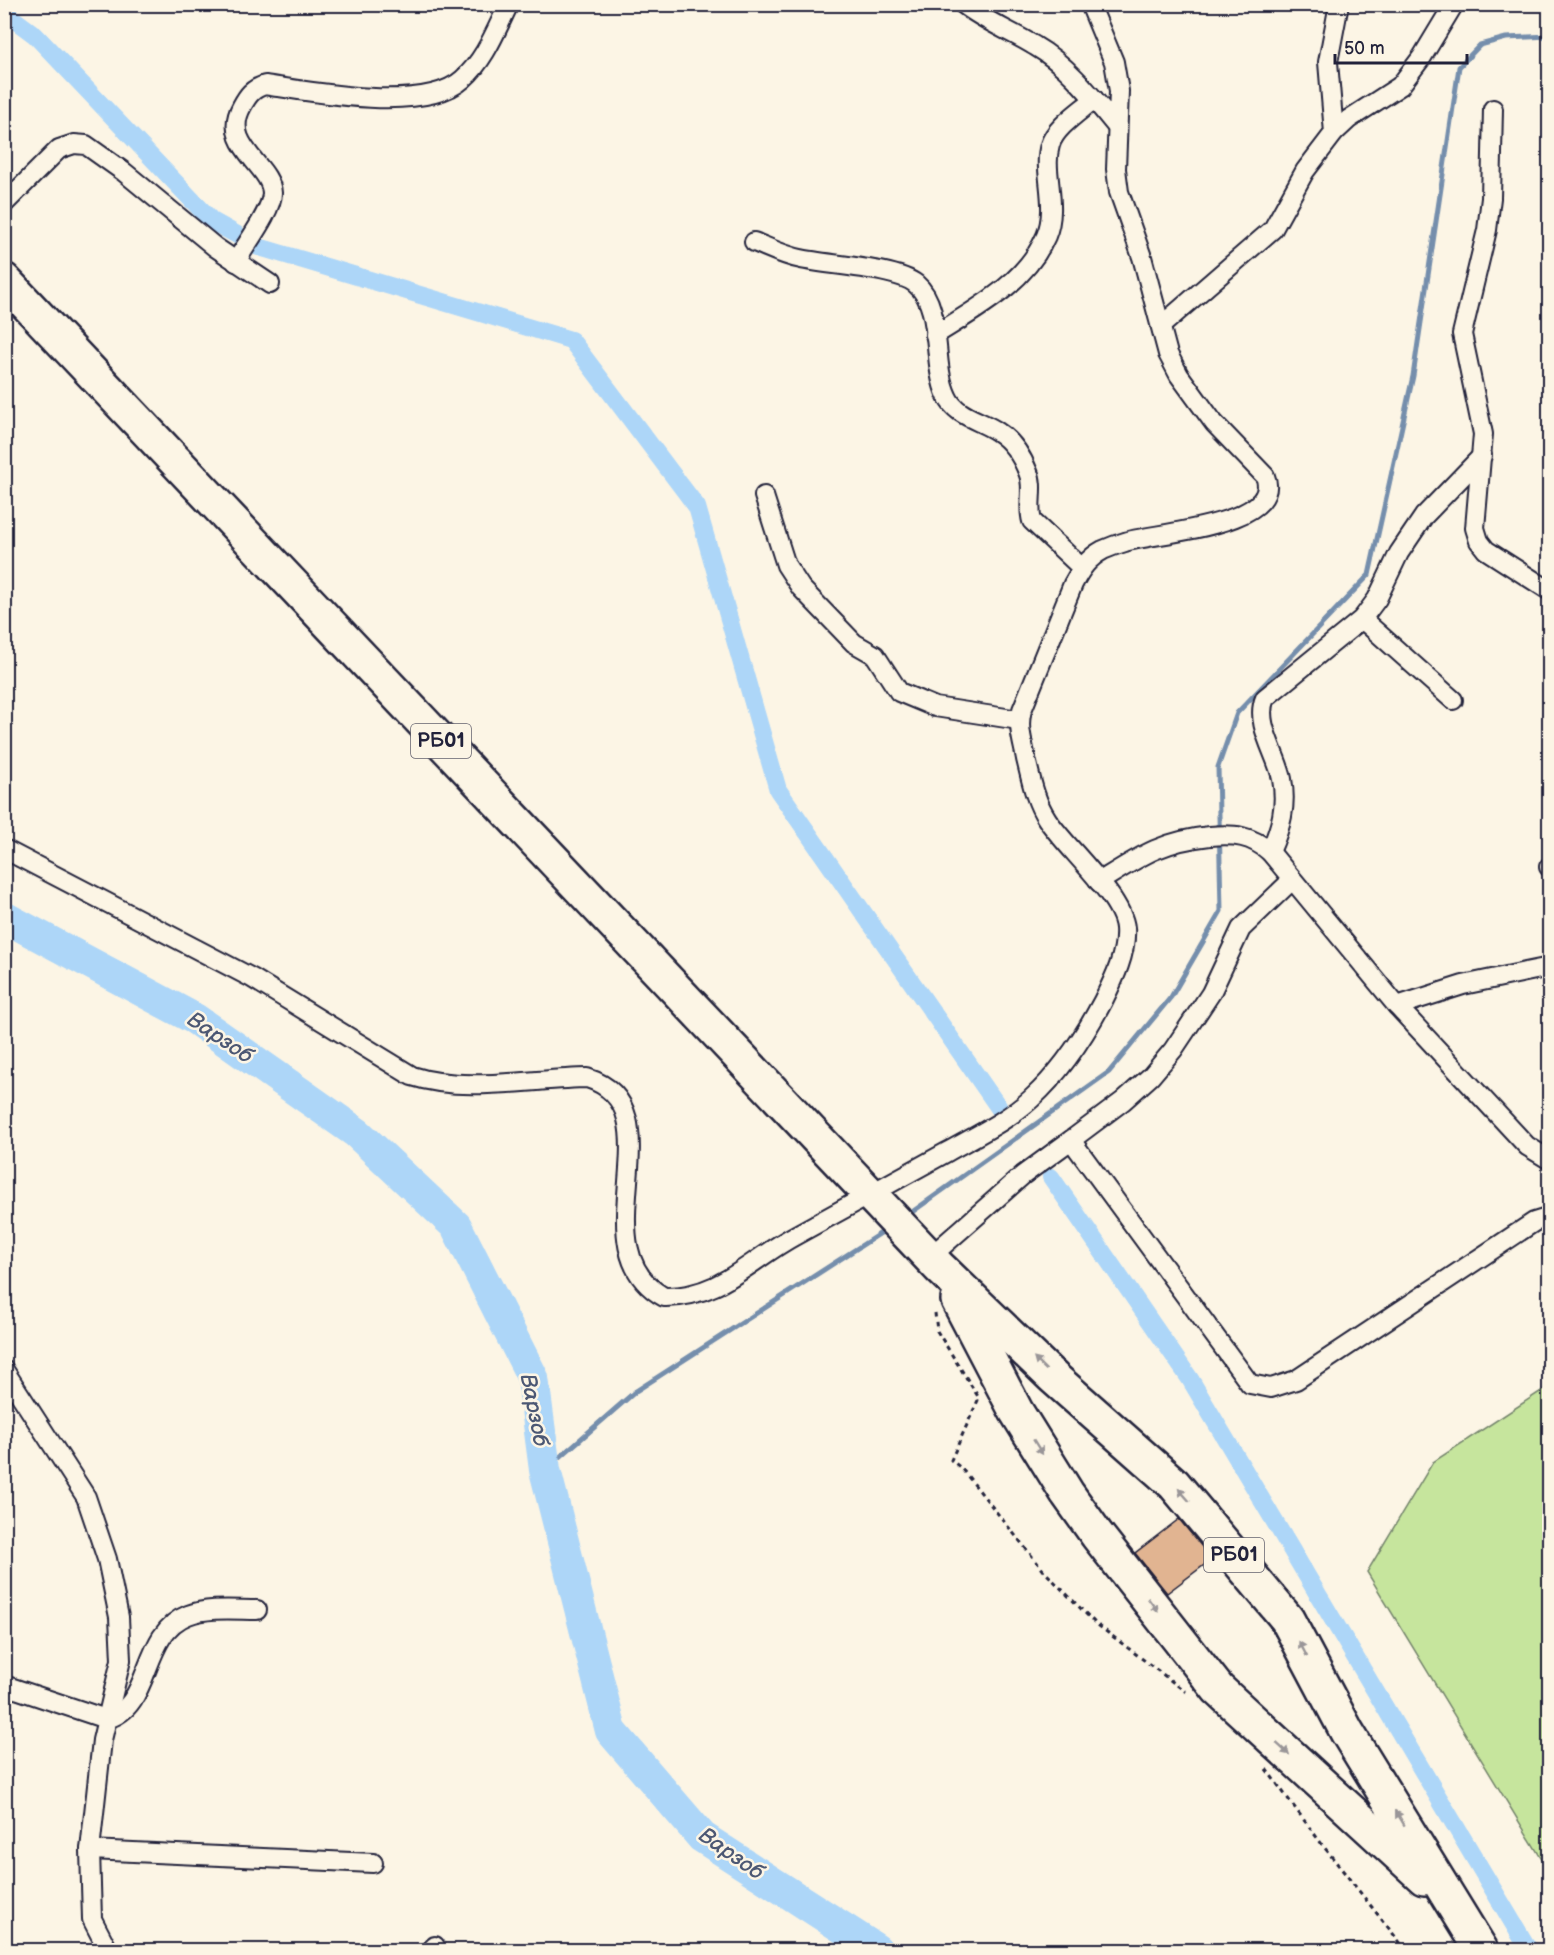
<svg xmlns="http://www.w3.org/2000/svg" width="1554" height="1955" font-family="'Balsamiq Sans',sans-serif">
  <rect width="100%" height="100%" fill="#fcf5e5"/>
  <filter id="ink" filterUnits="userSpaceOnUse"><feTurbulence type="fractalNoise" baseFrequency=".0167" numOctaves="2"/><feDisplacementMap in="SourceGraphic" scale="12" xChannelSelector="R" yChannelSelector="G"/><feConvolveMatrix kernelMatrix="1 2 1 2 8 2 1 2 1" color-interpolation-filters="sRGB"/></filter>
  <g filter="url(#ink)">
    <polygon fill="#c6e59d" stroke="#74846c" stroke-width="1.5" points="1549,1386 1549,1871 1367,1572 1433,1462"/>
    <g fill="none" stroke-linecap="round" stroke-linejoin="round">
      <g stroke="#758eac" stroke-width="5">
        <polyline points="905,1217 1109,1072 1171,997 1221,911 1218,767 1237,713 1369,575 1413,376 1459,67 1480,45 1506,38 1550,36"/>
        <polyline points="545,1470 636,1391 887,1229"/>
      </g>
      <g stroke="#add6f8" stroke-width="18">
        <polyline points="4,12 35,35 212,221 259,247 571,340 697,507 778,790 1004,1115"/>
        <polyline points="1051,1177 1190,1379 1529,1950"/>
      </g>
      <polyline stroke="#add6f8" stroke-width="32" points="4,917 195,1019 357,1133 456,1226 533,1378 545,1470 611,1731 702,1837 877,1950"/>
    </g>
    <polygon fill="#e1b491" stroke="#22223b" stroke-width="1.5" points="1179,1519 1212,1559 1167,1593 1135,1553"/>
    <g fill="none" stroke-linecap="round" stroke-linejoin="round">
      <g stroke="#22223b" stroke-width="22">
        <g id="street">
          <path d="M 963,4 C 986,22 1011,31 1035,46 C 1068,65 1093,98 1117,127"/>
          <polyline points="1493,109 1491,198 1487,230 1462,334 1483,434 1475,528 1479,541 1486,550 1550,591"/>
          <polyline points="1334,133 1328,62 1339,4"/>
          <polyline points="4,204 59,149 74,144 86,145 124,172 215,247 270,284"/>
          <path d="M 754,242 C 769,248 785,256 801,259 C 828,265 897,268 916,284 C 944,308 931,362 947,396 C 956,417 981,420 998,432 C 1012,441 1022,457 1028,472 C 1035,487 1027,505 1032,521 L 1082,568"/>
          <path d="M 236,262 C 245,245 272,211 272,193 C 271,165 220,145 242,106 C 248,95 252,89 265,85 C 313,92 425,114 463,79 C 485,60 496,30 509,4"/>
          <polyline points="1161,326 1273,229 1305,171 1334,133 1349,119 1400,86 1422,57 1454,4"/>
          <path d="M 935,335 C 976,309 1026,283 1046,236 C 1059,205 1042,171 1050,145 C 1055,127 1081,111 1094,99"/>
          <polyline points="764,496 786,565 801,588 854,643 875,655 899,692 935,707 1019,720"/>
          <polyline points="1362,619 1453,700"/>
          <path d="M 4,849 L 252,978 L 412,1076 C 464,1093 532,1079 587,1078 C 682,1108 576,1248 664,1297 C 720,1298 749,1260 796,1235 C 846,1207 897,1180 947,1152 C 975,1136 1007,1121 1031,1099 C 1062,1071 1084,1037 1103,1001 C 1114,979 1127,953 1125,928 C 1122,896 1065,847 1047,819 C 1035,801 1031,779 1026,759 C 1023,742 1017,727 1022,710 L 1073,584 C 1081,569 1088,558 1103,550 C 1110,547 1118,544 1125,542 C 1152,533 1285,526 1265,476 L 1214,423 L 1179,375 L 1168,354 L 1142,257 L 1119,192 L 1116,169 L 1119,91 L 1114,62 L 1090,4"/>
          <path d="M 1270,852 C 1281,827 1287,806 1282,779 C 1277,754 1254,723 1265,698 L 1362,619 L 1377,599 L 1399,553 L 1424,516 L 1482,456"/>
          <polyline points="1549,867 1550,867"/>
          <path d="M 1099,882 C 1139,857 1161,841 1210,836 C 1234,834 1251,835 1270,852 L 1397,1006 L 1527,1146 L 1550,1160"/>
          <polyline points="1397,1006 1463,985 1545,968"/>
          <polyline points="1071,1140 1123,1101 1151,1076 1173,1050 1211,993 1241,929 1292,880"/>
          <polyline points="930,1257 1023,1175 1071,1140 1250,1384 1271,1388 1296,1380 1534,1222 1550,1217"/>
          <polyline points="4,1370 86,1497 107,1559 119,1617 121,1660 102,1740 90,1850 92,1919 108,1950"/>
          <path d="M 4,1685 L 106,1719 C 153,1708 140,1633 188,1615 C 209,1607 235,1610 257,1610"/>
          <polyline points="90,1850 373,1863"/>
          <polyline points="431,1950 435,1946"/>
        </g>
      </g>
      <g stroke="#22223b" stroke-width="38">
        <g id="highway">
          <polyline points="4,280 939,1267 1054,1378 1174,1484 1287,1619 1347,1732 1481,1950"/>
          <polyline points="958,1300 1016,1411 1067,1493 1097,1535 1218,1689 1424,1878"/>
        </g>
      </g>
      <g stroke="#22223b" stroke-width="3" stroke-dasharray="4.5 4.5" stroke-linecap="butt">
        <polyline points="935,1313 937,1331 979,1398 951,1460 961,1468 1044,1571 1095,1623 1186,1692"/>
        <polyline points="1266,1769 1324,1847 1406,1950"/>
      </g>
      <use href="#street" stroke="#fcf5e5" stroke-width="18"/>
      <use href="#highway" stroke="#fcf5e5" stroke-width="33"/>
    </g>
    <defs><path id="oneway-solid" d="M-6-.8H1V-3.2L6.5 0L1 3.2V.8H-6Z" transform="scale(1.5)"/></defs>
    <g fill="#9a9698">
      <use href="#oneway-solid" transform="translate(1040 1364) rotate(-136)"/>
      <use href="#oneway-solid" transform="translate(1038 1447) rotate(58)"/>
      <use href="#oneway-solid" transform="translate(1184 1495) rotate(-131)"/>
      <use href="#oneway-solid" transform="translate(1153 1605) rotate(53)"/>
      <use href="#oneway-solid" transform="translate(1303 1649) rotate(-118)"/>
      <use href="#oneway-solid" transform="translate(1283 1749) rotate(42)"/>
      <use href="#oneway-solid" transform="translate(1400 1818) rotate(-121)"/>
    </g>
  </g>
  <g text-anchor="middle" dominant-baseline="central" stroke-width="5" stroke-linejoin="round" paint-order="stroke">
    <g fill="#fcf5e5" stroke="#63616e" stroke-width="1.5">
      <rect x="411" y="724" width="60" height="34" rx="4.5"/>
      <rect x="1204" y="1538" width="60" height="34" rx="4.5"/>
    </g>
    <g font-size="20" font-weight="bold" fill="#22223b">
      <text x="441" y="741">РБ01</text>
      <text x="1234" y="1555">РБ01</text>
    </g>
    <g font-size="22" font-style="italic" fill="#4c5874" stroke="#fcf5e5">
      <text transform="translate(220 1038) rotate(34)">Варзоб</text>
      <text transform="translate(534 1410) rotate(79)">Варзоб</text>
      <text transform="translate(731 1854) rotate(35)">Варзоб</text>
    </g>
  </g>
  <rect width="1554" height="1955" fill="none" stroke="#fcf5e5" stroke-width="24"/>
  <rect x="12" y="12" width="1530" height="1931" fill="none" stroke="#22223b" stroke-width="2" filter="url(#ink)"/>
  <path d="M1335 54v9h132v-9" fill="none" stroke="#22223b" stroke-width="3"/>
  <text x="1344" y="54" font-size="18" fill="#22223b" stroke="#fcf5e5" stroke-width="4.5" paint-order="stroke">50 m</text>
</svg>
